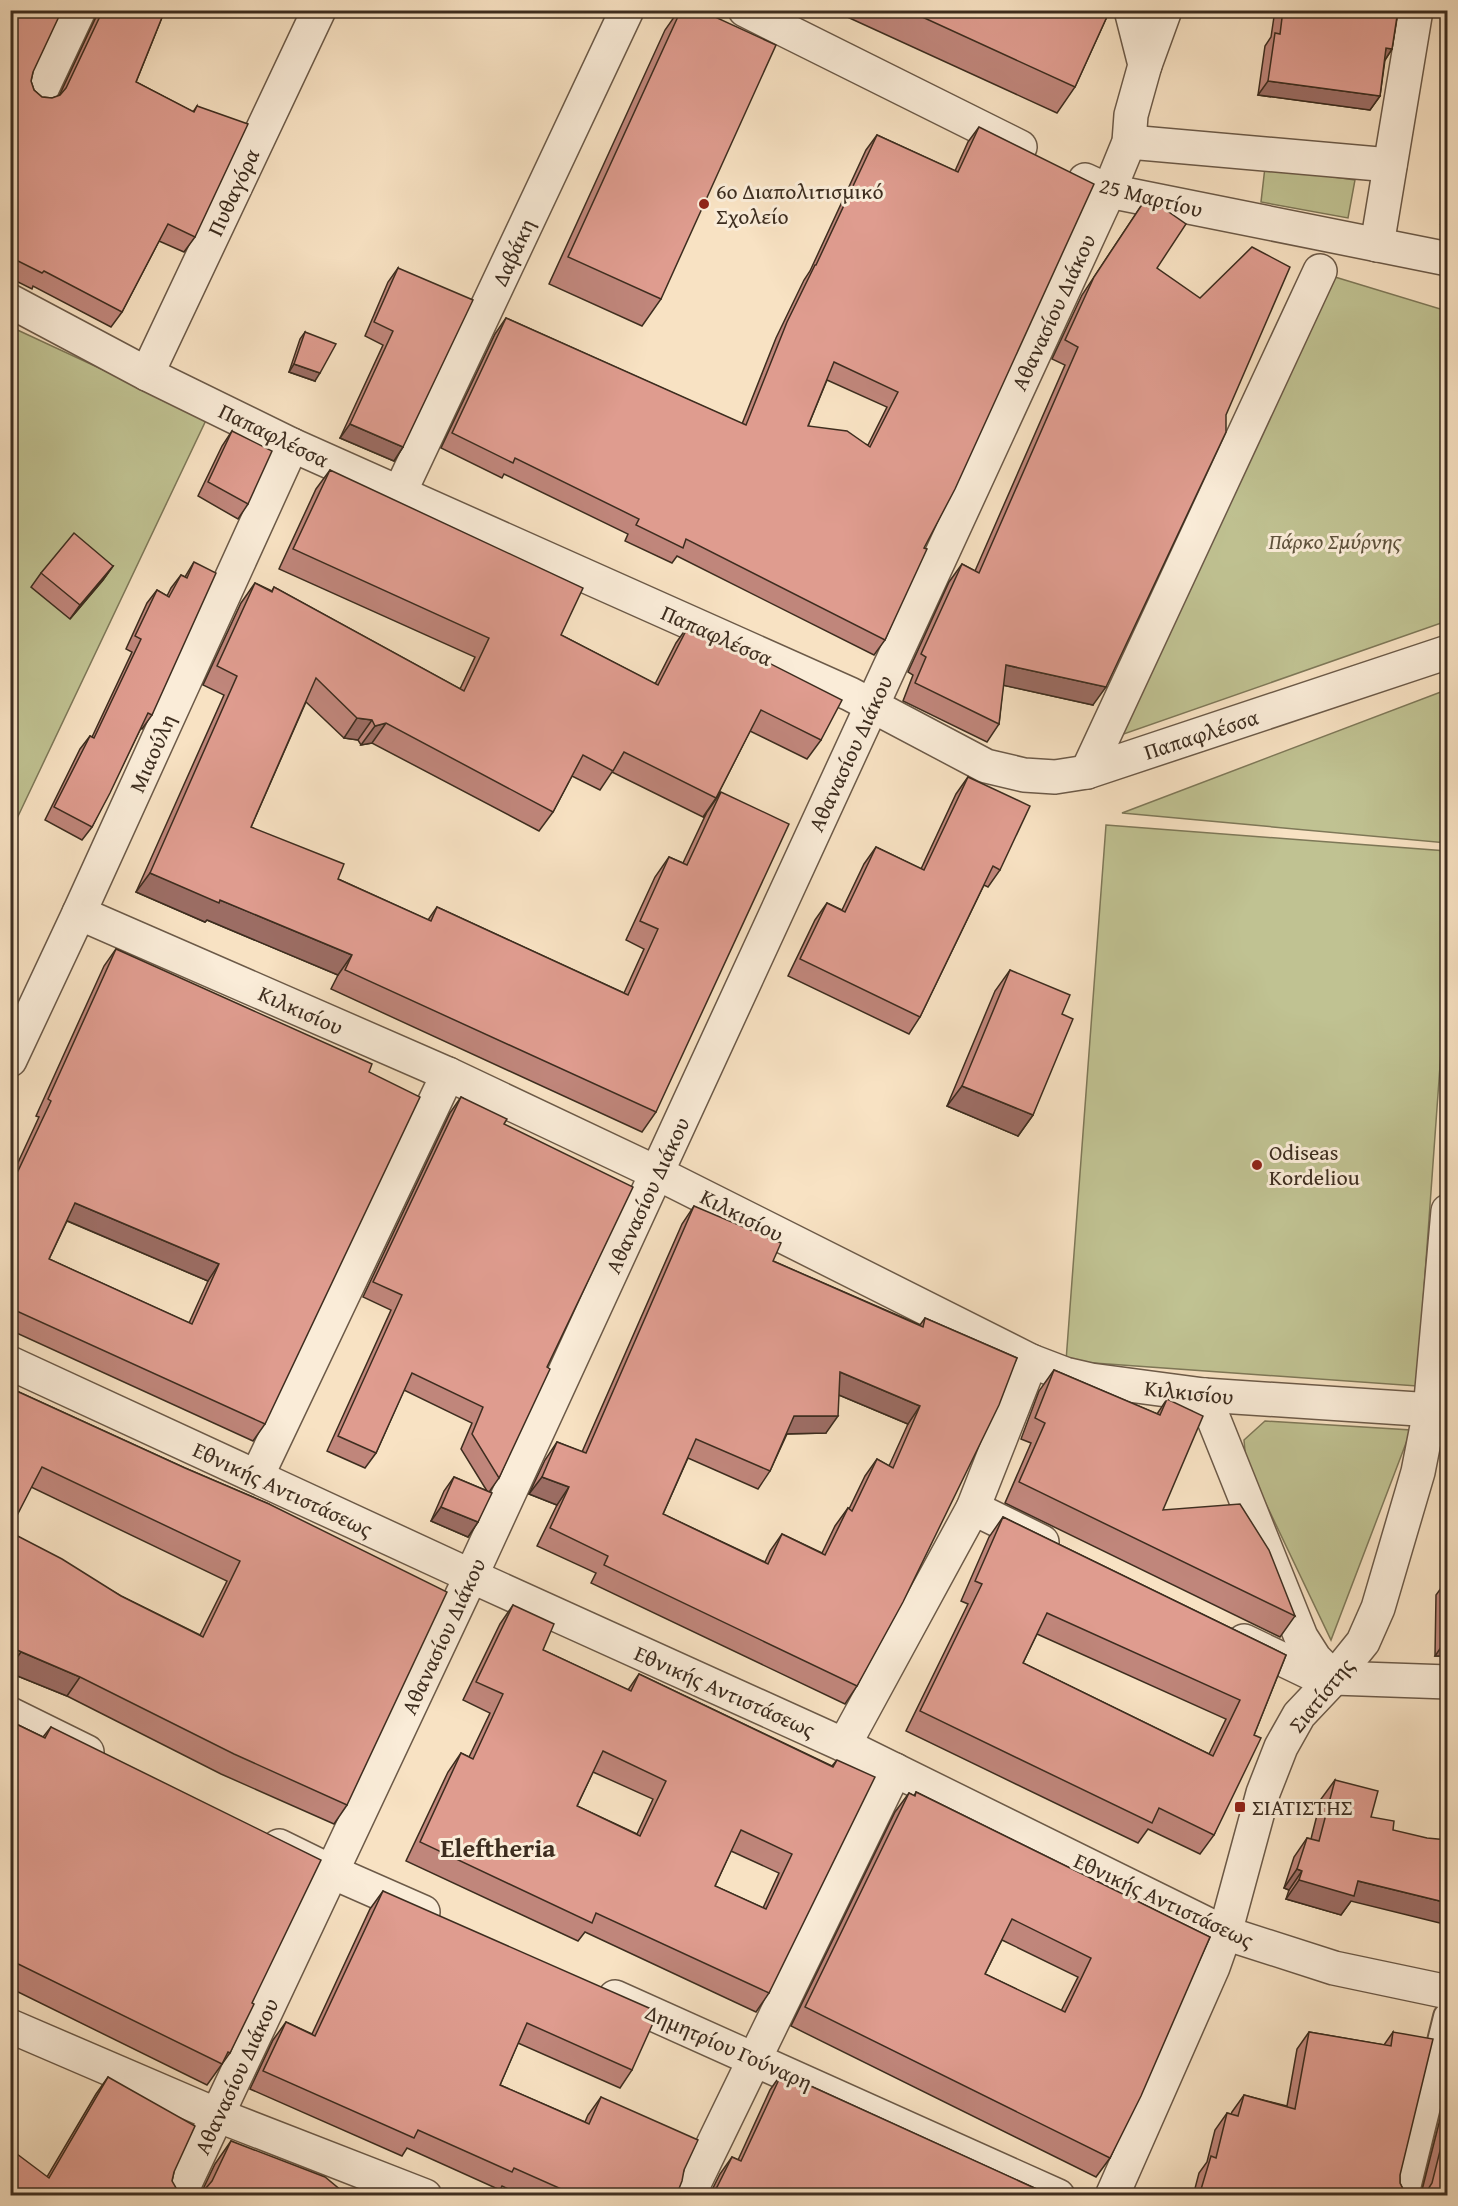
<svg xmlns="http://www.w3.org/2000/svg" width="1458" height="2206" font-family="'Gentium Book Plus',serif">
  <rect width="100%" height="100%" fill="#f8e2c3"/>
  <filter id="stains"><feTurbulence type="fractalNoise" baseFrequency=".00333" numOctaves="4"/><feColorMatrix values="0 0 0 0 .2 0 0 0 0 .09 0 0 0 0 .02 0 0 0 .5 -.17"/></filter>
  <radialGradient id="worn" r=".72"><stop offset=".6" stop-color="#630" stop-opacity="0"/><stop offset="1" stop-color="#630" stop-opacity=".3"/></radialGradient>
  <g fill="#c0c292" stroke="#7e7858" stroke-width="1.5">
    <polygon points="1265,167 1355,180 1348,218 1261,202"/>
    <polygon points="1335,277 1447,311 1447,621 1118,736"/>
    <polygon points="11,327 207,418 11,831"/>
    <polygon points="1446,690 1448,690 1447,843 1122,813"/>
    <polygon points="1106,825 1447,851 1447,969 1417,1386 1066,1361"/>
    <polygon points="1265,1421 1411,1430 1331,1640 1246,1462 1244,1440"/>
  </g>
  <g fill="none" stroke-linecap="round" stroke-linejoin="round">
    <g stroke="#6c5a48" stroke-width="32">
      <polyline id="pedestrian" points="1404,2196 1448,2017"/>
    </g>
    <g stroke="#6c5a48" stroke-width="36">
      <g id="minor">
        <polyline points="745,10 1020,147"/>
        <polyline points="1145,65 1165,10"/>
        <polyline points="39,95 79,10"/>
        <polyline points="1085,180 1109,191 1448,259"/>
        <polyline points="10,301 147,374 292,445"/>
        <polyline points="147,374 319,10"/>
        <polyline points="399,494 627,10"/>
        <polyline points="1087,772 1320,271"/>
        <polyline points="79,913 448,1074 657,1173 1031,1361 1065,1374 1091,1380 1204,1395 1448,1411"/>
        <polyline points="1204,1395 1301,1637 1315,1659 1334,1678"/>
        <polyline points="257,1476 448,1074"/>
        <polyline points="973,1508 1042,1542"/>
        <polyline points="1244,1641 1311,1673 1334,1678 1448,1682"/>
        <polyline points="10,1714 87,1752"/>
        <polyline points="844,1745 973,1508 1031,1361"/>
        <polyline points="279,1846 332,1872 423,1912"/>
        <polyline points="615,1997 1058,2196"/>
        <polyline points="10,2026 217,2115 425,2196"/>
        <polyline points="179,2196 471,1576"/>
        <polyline points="688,2196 895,1770"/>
      </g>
    </g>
    <g stroke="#6c5a48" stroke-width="36">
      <g id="tertiary">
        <polyline points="1129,142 1390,165"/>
        <polyline points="1377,245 1416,10"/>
        <polyline points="10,1060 79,913 292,445 850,694 986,766 1024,775 1055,777 1087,772 1448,652"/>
        <polyline points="10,1363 471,1576 844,1745 1225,1933 1334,1968 1448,1992"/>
        <polyline points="471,1576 1109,191 1129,142 1131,115 1145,65 1131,10"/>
        <polyline points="1112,2196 1213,1967 1225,1933 1263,1793 1281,1747 1299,1715 1334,1678 1363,1642 1378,1608 1418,1472 1430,1411 1448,1211"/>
      </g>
    </g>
    <use href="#pedestrian" stroke="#faecd8" stroke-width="28"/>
    <use href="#minor" stroke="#faecd8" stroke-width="33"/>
    <use href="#tertiary" stroke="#faecd8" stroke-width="33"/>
  </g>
  <g fill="#c0867b" stroke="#3d2d1f" stroke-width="1.5" fill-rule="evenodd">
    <polygon points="10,10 33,72 31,81 34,90 42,97 52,98 59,96 96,17 97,10 165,10 136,82 193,112 197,106 195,237 184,252 159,241 122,312 111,327 33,286 32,289 10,278"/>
    <polygon points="679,10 700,10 661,299 642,326 549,284 665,30"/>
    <polygon points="832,10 1110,10 1075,87 1057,113"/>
    <polygon points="1275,10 1398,10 1392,49 1385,60 1380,96 1370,110 1258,95 1265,46 1271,37"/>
    <path d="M 979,127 L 924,548 L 885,640 L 874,655 L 677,556 L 672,563 L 625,541 L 628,534 L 504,474 L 502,478 L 441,448 L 495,334 L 506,318 L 742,424 L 776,338 L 804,280 L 810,271 L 866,150 L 877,135 L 955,171 L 968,142 ZM 827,380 L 887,407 L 868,445 L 808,426 Z"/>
    <polygon points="1448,149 1448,225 1441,224"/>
    <polygon points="1147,197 1157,268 1093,705 1003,685 999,724 987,742 903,701 913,675 908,672 949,582 962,564 975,571 1065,365 1052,359 1082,295"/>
    <polygon points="398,268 403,447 394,461 340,438 383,345 365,336 388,282"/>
    <polygon points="305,332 315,381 289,372 300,339"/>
    <polygon points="232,431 248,504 238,519 198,496 222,446"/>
    <polygon points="330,470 561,635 655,684 676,643 690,623 821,740 807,759 750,731 716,798 703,817 612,772 600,790 572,776 553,812 539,831 372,743 361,745 358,740 344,738 306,702 251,827 338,879 428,920 437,907 624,993 644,949 626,940 655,877 669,857 683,863 707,812 721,792 656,1112 642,1132 331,989 338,975 207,920 205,922 136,892 224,695 203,685 241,603 255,583 272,591 274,587 460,689 475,657 279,569 316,489"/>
    <polygon points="194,562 152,715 142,729 141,728 92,827 82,840 45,820 80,749 90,736 92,737 132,652 126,649 147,603 157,590 167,596 171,588 181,575 185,577"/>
    <polygon points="113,566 103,580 70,619 31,587 41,573"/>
    <polygon points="968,777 1000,870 988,887 984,885 920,1017 909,1034 788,976 815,920 827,903 842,910 864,864 876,847 921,869 956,794"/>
    <path d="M 116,949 L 369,1072 L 265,1424 L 253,1441 L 10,1330 L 10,1180 L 39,1117 L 36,1116 L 104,966 ZM 67,1221 L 208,1281 L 189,1323 L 49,1259 Z"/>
    <polygon points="1010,970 1062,1014 1033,1115 1018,1136 947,1106 995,991"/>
    <polygon points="461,1097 504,1124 547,1367 499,1478 489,1492 478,1522 468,1537 431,1521 444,1491 454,1477 487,1491 461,1449 472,1423 404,1390 376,1453 365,1468 327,1451 391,1310 363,1297 450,1113"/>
    <path d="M 694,1206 L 773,1261 L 920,1325 L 925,1318 L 1017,1358 L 857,1686 L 845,1704 L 591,1583 L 596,1573 L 537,1546 L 557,1505 L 529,1494 L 545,1460 L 557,1442 L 582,1452 L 682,1224 ZM 839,1395 L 908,1424 L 889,1466 L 877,1459 L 865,1476 L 849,1509 L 848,1508 L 835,1526 L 822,1553 L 782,1534 L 770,1551 L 765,1562 L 663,1514 L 688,1458 L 758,1489 L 770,1471 L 787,1434 L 826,1433 Z"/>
    <polygon points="1054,1370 1157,1414 1167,1399 1163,1510 1295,1616 1280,1637 1005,1503 1031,1443 1021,1439 1039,1391"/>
    <polygon points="10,1388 185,1468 269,1504 347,1805 334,1824 221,1774 67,1696 10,1673 10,1532 121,1596 200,1635 227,1581 31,1487"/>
    <path d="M 1003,1517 L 1286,1655 L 1214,1835 L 1200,1854 L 1148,1829 L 1138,1843 L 906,1731 L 968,1604 L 961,1601 L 989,1537 ZM 1037,1634 L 1226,1719 L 1209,1754 L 1023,1663 Z"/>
    <polygon points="1447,1580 1448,1656 1435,1656 1436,1595"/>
    <path d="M 513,1605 L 543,1650 L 628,1690 L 639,1674 L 832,1766 L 837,1760 L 769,1993 L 756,2012 L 585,1932 L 578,1941 L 406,1861 L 448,1772 L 461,1753 L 469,1757 L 490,1713 L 463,1700 L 500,1624 ZM 593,1772 L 653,1799 L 637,1834 L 577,1806 ZM 731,1851 L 779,1873 L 763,1908 L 715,1886 Z"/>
    <polygon points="10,1721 43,1737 51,1727 252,2003 230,2053 207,2085 10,1988"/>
    <polygon points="1335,1780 1351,1901 1341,1915 1286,1899 1289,1890 1284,1888 1294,1857 1307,1838 1311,1839 1321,1799"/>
    <path d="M 916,1792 L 1210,1937 L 1110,2158 L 1096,2177 L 791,2026 L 895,1812 L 909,1793 L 914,1796 ZM 1002,1940 L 1078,1977 L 1061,2011 L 985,1974 Z"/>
    <polygon points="383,1891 632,2070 620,2088 518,2043 500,2085 585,2122 588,2115 601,2097 684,2170 676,2196 523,2196 502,2186 500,2190 407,2148 402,2156 250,2089 273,2040 286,2022 312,2034 370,1909"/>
    <polygon points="1309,2032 1384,2045 1393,2032 1400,2183 1404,2191 1413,2195 1421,2194 1448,2088 1448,2196 1193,2196 1199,2173 1207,2162 1215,2130 1227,2113 1231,2114 1232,2112 1244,2095 1287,2106 1297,2049"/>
    <polygon points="782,2073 1052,2196 709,2196 720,2174 732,2157 738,2160 770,2090"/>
    <polygon points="108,2077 174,2172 172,2181 10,2196 47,2177 96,2094"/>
    <polygon points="231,2141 348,2196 193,2196 196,2191 203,2189 215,2164"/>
  </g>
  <g fill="#9c6d64" stroke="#3d2d1f" stroke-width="1.5">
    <polygon points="1386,48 1392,49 1383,63"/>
    <polygon points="1268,81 1380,96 1370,110 1258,95"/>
    <polygon points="1448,215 1448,225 1441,224"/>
    <polygon points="294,364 320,373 315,381 289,372"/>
    <polygon points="350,424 403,447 394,461 340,438"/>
    <polygon points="113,566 103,580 70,619 80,605"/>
    <polygon points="1006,665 1106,687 1093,705 993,683"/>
    <polygon points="357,718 372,720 358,740 344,738"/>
    <polygon points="386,723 372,743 361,745 375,726"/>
    <polygon points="150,873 220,900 352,955 338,975 207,920 205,922 136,892"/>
    <polygon points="962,1086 1033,1115 1018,1136 947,1106"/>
    <polygon points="75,1203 219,1264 208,1281 63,1219"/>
    <polygon points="840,1372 920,1406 908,1424 827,1390"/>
    <polygon points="794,1416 838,1416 826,1433 782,1434"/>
    <polygon points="542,1477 569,1487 557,1505 529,1494"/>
    <polygon points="441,1507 478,1522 468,1537 431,1521"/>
    <polygon points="1446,1640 1448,1640 1448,1656 1435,1656"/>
    <polygon points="21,1652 80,1677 67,1696 10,1673 10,1667"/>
    <polygon points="1297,1869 1302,1871 1289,1890 1284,1888"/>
    <polygon points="1299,1880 1358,1881 1448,1903 1448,1925 1351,1901 1341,1915 1286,1899"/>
  </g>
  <g fill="#df9c8f" stroke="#3d2d1f" stroke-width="1.5" fill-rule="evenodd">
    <polygon points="10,10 62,10 33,72 31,81 34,90 42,97 52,98 60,95 66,88 103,10 165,10 136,82 194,112 197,106 248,124 195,237 168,224 122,312 44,271 42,273 10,257"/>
    <polygon points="681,10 700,10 776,45 661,299 568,257"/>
    <polygon points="907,10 1110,10 1075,87"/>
    <polygon points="1283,10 1398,10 1392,49 1386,48 1380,96 1268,81 1275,33 1280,34"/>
    <path d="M 979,127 L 1094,184 L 955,489 L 924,548 L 927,549 L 885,640 L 686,539 L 683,548 L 636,525 L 639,519 L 515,458 L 513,463 L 452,433 L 506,318 L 746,425 L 787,322 L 815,265 L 816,265 L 877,135 L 958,172 ZM 834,362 L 898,392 L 870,447 L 847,431 L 808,426 Z"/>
    <polygon points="1147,197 1186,224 1157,268 1200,298 1252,247 1290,267 1226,415 1226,432 1106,687 1006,665 999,724 915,683 926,657 921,654 962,564 979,573 1078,347 1065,340 1094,277"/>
    <polygon points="398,268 473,300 403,447 350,424 393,331 374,322"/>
    <polygon points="305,332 336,344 320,373 294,364"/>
    <polygon points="232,431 272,451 248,504 208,482"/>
    <polygon points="330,470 583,588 561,635 658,685 690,623 842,700 821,740 761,710 716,798 624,752 613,771 583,755 553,812 386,723 375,726 372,720 357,718 316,678 251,827 344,864 338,879 431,921 437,907 628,995 658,929 640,921 669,857 687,865 721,792 789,824 656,1112 345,970 352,955 220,900 219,903 150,873 237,676 217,666 255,583 272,592 274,587 464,691 489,638 293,549"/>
    <polygon points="74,533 113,566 80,605 41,573"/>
    <polygon points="194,562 216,573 152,715 148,713 110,793 92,827 54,807 90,736 94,738 141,639 135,636 157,590 169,597 181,575 187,578"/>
    <polygon points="968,777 1030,806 1000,870 993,866 920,1017 800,959 827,903 845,912 876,847 924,870"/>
    <path d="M 116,949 L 372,1064 L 369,1072 L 420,1097 L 265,1424 L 10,1308 L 10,1188 L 51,1101 L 48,1099 ZM 75,1203 L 219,1264 L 192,1324 L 49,1259 Z"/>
    <polygon points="1010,970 1070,995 1062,1014 1073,1019 1033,1115 962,1086"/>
    <polygon points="461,1097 507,1119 504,1124 633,1187 547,1367 550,1369 499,1478 472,1434 483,1407 412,1373 376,1453 338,1436 402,1295 373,1282"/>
    <path d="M 694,1206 L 781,1243 L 773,1261 L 923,1327 L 925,1318 L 1017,1358 L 999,1405 L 903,1602 L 857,1686 L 604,1565 L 608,1556 L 550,1528 L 569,1487 L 542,1477 L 557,1442 L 586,1453 ZM 840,1372 L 920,1406 L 893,1468 L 877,1459 L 852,1511 L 848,1508 L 825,1555 L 782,1534 L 768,1564 L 663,1514 L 696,1439 L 770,1471 L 794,1416 L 838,1416 Z"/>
    <polygon points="1054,1370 1160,1415 1167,1399 1203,1416 1163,1510 1240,1504 1269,1550 1295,1616 1019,1482 1045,1423 1035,1418"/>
    <polygon points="10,1388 185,1468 269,1504 447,1592 347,1805 234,1754 80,1677 10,1647 10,1532 62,1559 121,1596 203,1637 240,1561 42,1467 10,1529"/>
    <polygon points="454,1477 492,1493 478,1522 441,1507"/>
    <path d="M 1003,1517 L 1286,1655 L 1254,1735 L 1261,1738 L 1214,1835 L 1159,1808 L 1152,1823 L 920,1711 L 982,1584 L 975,1581 ZM 1047,1613 L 1240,1700 L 1213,1756 L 1023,1663 Z"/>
    <polygon points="1447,1580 1448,1580 1448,1640 1446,1640"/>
    <path d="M 513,1605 L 554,1624 L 543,1650 L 631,1691 L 639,1674 L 833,1767 L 837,1760 L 875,1777 L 769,1993 L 596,1913 L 592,1923 L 420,1842 L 461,1753 L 473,1759 L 503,1694 L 476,1682 ZM 603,1751 L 666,1781 L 640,1836 L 577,1806 ZM 741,1830 L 792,1854 L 766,1909 L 715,1886 Z"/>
    <polygon points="10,1721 45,1738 51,1727 321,1860 252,2003 254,2004 230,2053 228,2052 222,2064 10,1960"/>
    <polygon points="1335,1780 1378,1791 1371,1817 1394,1821 1393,1830 1427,1838 1448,1840 1448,1903 1358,1881 1354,1896 1299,1880 1302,1871 1297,1869 1307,1838 1319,1841"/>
    <path d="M 916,1792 L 1210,1937 L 1141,2096 L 1110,2158 L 805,2007 L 909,1793 L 915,1796 ZM 1012,1919 L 1091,1958 L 1065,2012 L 985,1974 Z"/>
    <polygon points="383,1891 658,2012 632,2070 527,2023 500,2085 589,2124 601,2097 698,2140 684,2170 682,2181 676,2196 577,2196 514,2168 512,2172 418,2130 414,2138 263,2071 286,2022 315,2036"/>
    <polygon points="1309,2032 1391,2046 1393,2032 1433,2039 1400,2175 1400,2183 1404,2191 1413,2195 1421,2195 1427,2191 1432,2183 1448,2119 1448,2196 1199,2196 1211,2156 1216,2158 1227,2113 1238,2116 1244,2095 1295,2109"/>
    <polygon points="782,2073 1052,2196 715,2196 711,2194 717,2187 732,2157 741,2161"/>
    <polygon points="108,2077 195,2126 174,2172 172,2181 179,2193 177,2196 10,2196 10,2154 15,2157 17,2154 49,2178"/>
    <polygon points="231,2141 325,2177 348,2196 201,2196 196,2191 206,2188 212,2181"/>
  </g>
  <g fill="#8f2418" stroke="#faecd8" stroke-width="2">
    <circle cx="704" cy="204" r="6"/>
    <circle cx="1257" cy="1165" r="6"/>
    <rect x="1234" y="1801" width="12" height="12" rx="3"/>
  </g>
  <g text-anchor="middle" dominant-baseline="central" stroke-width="6" stroke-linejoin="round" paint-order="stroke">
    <g font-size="22" fill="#3d2d1f" stroke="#faecd8" text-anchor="start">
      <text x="716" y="191">6ο Διαπολιτισμικό<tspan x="716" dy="25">Σχολείο</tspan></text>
      <text x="1269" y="1152">Odiseas<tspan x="1269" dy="25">Kordeliou</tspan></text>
      <text x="1252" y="1807">ΣΙΑΤΙΣΤΗΣ</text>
    </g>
    <g font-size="22" fill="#3d2d1f" stroke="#faecd8">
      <text transform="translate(233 192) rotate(-65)">Πυθαγόρα</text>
      <text transform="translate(1151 197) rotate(14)">25 Μαρτίου</text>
      <text transform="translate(513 252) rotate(-65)">Δαβάκη</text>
      <text transform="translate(1053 312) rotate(-65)">Αθανασίου Διάκου</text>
      <text transform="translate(274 435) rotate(26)">Παπαφλέσσα</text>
      <text transform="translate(717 635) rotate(24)">Παπαφλέσσα</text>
      <text transform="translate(1201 734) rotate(-18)">Παπαφλέσσα</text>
      <text transform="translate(152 753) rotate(-66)">Μιαούλη</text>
      <text transform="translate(850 753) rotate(-65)">Αθανασίου Διάκου</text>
      <text transform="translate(301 1010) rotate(24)">Κιλκισίου</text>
      <text transform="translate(647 1195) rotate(-65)">Αθανασίου Διάκου</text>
      <text transform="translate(742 1215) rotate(27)">Κιλκισίου</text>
      <text transform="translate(1189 1392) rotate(6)">Κιλκισίου</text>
      <text transform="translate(283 1489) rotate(25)">Εθνικής Αντιστάσεως</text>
      <text transform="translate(443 1636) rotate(-65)">Αθανασίου Διάκου</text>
      <text transform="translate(725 1691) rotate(24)">Εθνικής Αντιστάσεως</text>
      <text transform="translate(1321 1695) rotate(-51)">Σιατίστης</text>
      <text transform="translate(1164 1900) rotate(25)">Εθνικής Αντιστάσεως</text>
      <text transform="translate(729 2047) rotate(24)">Δημητρίου Γούναρη</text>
      <text transform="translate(236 2076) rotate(-65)">Αθανασίου Διάκου</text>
    </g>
    <g font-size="22" font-style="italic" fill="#5e523c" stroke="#faecd8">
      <text x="1335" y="541">Πάρκο Σμύρνης</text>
    </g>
    <g font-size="26" font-weight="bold" fill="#3d2d1f" stroke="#faecd8">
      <text x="498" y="1847">Eleftheria</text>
    </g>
  </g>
  <rect width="1458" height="2206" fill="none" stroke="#f8e2c3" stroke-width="36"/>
  <rect x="12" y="12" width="1434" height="2182" fill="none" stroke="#3d2d1f" stroke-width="3"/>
  <rect x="18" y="18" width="1422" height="2170" fill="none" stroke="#3d2d1f" stroke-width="1.5"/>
  <rect width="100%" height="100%" filter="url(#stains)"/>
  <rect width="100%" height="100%" fill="url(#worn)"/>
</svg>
